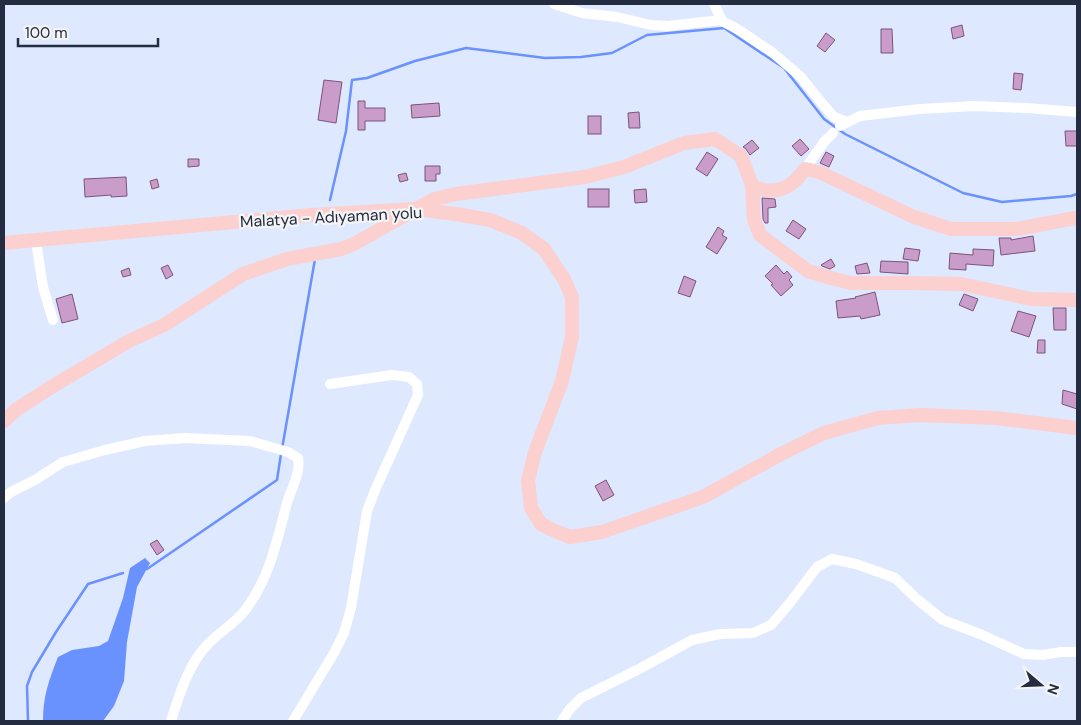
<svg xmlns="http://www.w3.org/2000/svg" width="1081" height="725" font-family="'DM Sans',sans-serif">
  <rect width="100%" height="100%" fill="#dee8ff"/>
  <path fill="#6992ff" d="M 145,558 L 150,563 L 137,587 L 127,642 L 124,681 L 114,706 L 103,721 L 43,721 C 43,696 49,680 58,657 L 72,650 L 99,646 L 108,641 L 123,598 L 130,568 Z"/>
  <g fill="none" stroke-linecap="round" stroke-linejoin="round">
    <g stroke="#6992ff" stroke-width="2.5">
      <polyline points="330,200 346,131 352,80 367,78 415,61 466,48 545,58 581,57 612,53 647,35 724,28 784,68 824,119 845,134 963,193 1002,202 1071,196 1077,194"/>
      <polyline points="282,449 315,259"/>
      <polyline points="147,569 277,480 281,454"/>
      <polyline points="28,721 27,686 32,672 56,632 88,584 123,573"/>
    </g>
  </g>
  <g fill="#ca9cca" stroke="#7c537c">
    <polygon points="962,25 964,36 953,39 951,28"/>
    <polygon points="881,29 892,29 893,53 881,53"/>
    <polygon points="826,33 835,40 825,52 817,46"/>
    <polygon points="1014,73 1023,74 1021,90 1013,89"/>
    <polygon points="324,80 342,82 336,123 318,120"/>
    <polygon points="358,101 365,101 365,108 385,108 385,121 365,121 365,130 358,130"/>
    <polygon points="439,103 440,116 412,118 411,105"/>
    <polygon points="639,112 640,128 629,128 628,113"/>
    <rect x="588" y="116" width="13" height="18"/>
    <polygon points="1065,131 1077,131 1077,146 1066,146"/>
    <polygon points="800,139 809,149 801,156 792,146"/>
    <polygon points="752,140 759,148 750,155 746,149 743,147"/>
    <polygon points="707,152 718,159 707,176 696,169"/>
    <polygon points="826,152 834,156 829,167 820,163"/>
    <polygon points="188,159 199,159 199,166 188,167"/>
    <polygon points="425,166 440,166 440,174 436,174 436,181 425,181"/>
    <polygon points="406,173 408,180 400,182 398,175"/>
    <polygon points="126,177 127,196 111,197 111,195 85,197 84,179"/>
    <polygon points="157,179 159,187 152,189 150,181"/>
    <rect x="588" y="189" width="21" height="18"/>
    <polygon points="646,189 647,202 635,203 634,190"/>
    <polygon points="762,198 775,199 776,207 768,208 768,223 765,223 763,219"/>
    <polygon points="793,220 806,229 799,239 786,231"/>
    <polygon points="718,227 724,231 722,235 727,238 717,254 706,247"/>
    <polygon points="1033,236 1035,251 1001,255 999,238 1011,238 1011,240"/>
    <polygon points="905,248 920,250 918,261 903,259"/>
    <polygon points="973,249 994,250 993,266 966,264 966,270 949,269 950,253 973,255"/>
    <polygon points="831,259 835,266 830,269 822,266 821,265"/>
    <polygon points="881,261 908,262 908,274 880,272"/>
    <polygon points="867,263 870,273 857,274 855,266"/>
    <polygon points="168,265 173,275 166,279 161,268"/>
    <polygon points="776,265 784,274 787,271 792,277 789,280 793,285 781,296 771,285 773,284 765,276"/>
    <polygon points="129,268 131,275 123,277 121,271"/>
    <polygon points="684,276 696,281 690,297 678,293"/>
    <polygon points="875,292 880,315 861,319 860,316 838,318 836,301 856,298 855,297"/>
    <polygon points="72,294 78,319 62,323 56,299"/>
    <polygon points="964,294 978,299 973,311 959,305"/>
    <polygon points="1053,308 1066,308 1066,330 1054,330"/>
    <polygon points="1018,311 1036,316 1029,337 1011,331"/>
    <polygon points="1038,340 1045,340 1045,353 1037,353"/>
    <polygon points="1063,390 1077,394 1077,409 1062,404"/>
    <polygon points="606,480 614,495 603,501 595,486"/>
    <polygon points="157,540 164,550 157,555 150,544"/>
  </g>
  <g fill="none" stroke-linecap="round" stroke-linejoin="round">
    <g stroke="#fff" stroke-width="10">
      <polyline points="554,4 582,13 617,17 651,25 668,26 721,20"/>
      <polyline points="714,4 722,21 739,30 773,53 801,77 821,102 834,117 847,122"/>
      <polyline points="840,126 860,116 920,109 975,106 1027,108 1077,112"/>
      <polyline points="805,169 824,142 833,133"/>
      <polyline points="36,241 43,287 53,320"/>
      <path d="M 4,498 L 11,492 L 35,480 L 63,462 L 105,450 L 145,441 L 185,438 L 250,441 L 288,452 L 298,458 C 301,473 291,489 287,503 C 277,540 270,577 246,609 C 235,624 219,632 207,645 C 188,665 179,696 171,721"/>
      <polyline points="293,721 334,653 344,633 351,608 367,511 376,488 418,395 417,384 409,377 392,375 330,384"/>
      <polyline points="562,721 569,710 581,698 641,668 692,640 720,634 753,633 771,625 789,604 817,567 832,559 856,564 895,578 918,600 943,620 980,634 1024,654 1042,655 1061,652 1077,652"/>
    </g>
    <g stroke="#fbd0ce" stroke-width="14">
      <path d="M 752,185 C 763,193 780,192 791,184 C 796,181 801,174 805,169 L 819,172 L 914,217 L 951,229 L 1017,229 L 1075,218 L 1077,219"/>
      <polyline points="4,243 311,215 415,209 456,214 490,220 522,233 544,249 564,279 572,297 572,337 562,381 535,452 528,480 531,508 541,524 555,531 570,537 602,532 703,497 781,454 824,433 878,418 920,415 996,418 1077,428"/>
      <polyline points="4,421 17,409 53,386 129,341 164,325 243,274 287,259 341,249 354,244 434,199 456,194 585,177 624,167 684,143 715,139 741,156 752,185 754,220 760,235 808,271 831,278 851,283 911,283 961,284 1031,299 1077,300"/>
    </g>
  </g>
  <g text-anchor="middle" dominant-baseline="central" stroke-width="4.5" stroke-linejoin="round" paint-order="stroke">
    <g font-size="16" fill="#232c41" stroke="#f5f5f5">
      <text transform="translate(331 217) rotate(-3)">Malatya - Adıyaman yolu</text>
    </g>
  </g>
  <rect width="1081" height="725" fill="none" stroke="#232c41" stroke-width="10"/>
  <g transform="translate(1041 685) rotate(109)" stroke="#f5f5f5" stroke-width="4" paint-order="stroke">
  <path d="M0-4L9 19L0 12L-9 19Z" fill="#232c41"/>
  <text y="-8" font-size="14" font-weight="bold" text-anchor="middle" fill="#232c41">N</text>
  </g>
  <path d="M18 38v8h140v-8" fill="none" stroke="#232c41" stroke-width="2.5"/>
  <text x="25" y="38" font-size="15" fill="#232c41" stroke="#f5f5f5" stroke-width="4" paint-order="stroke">100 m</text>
</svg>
